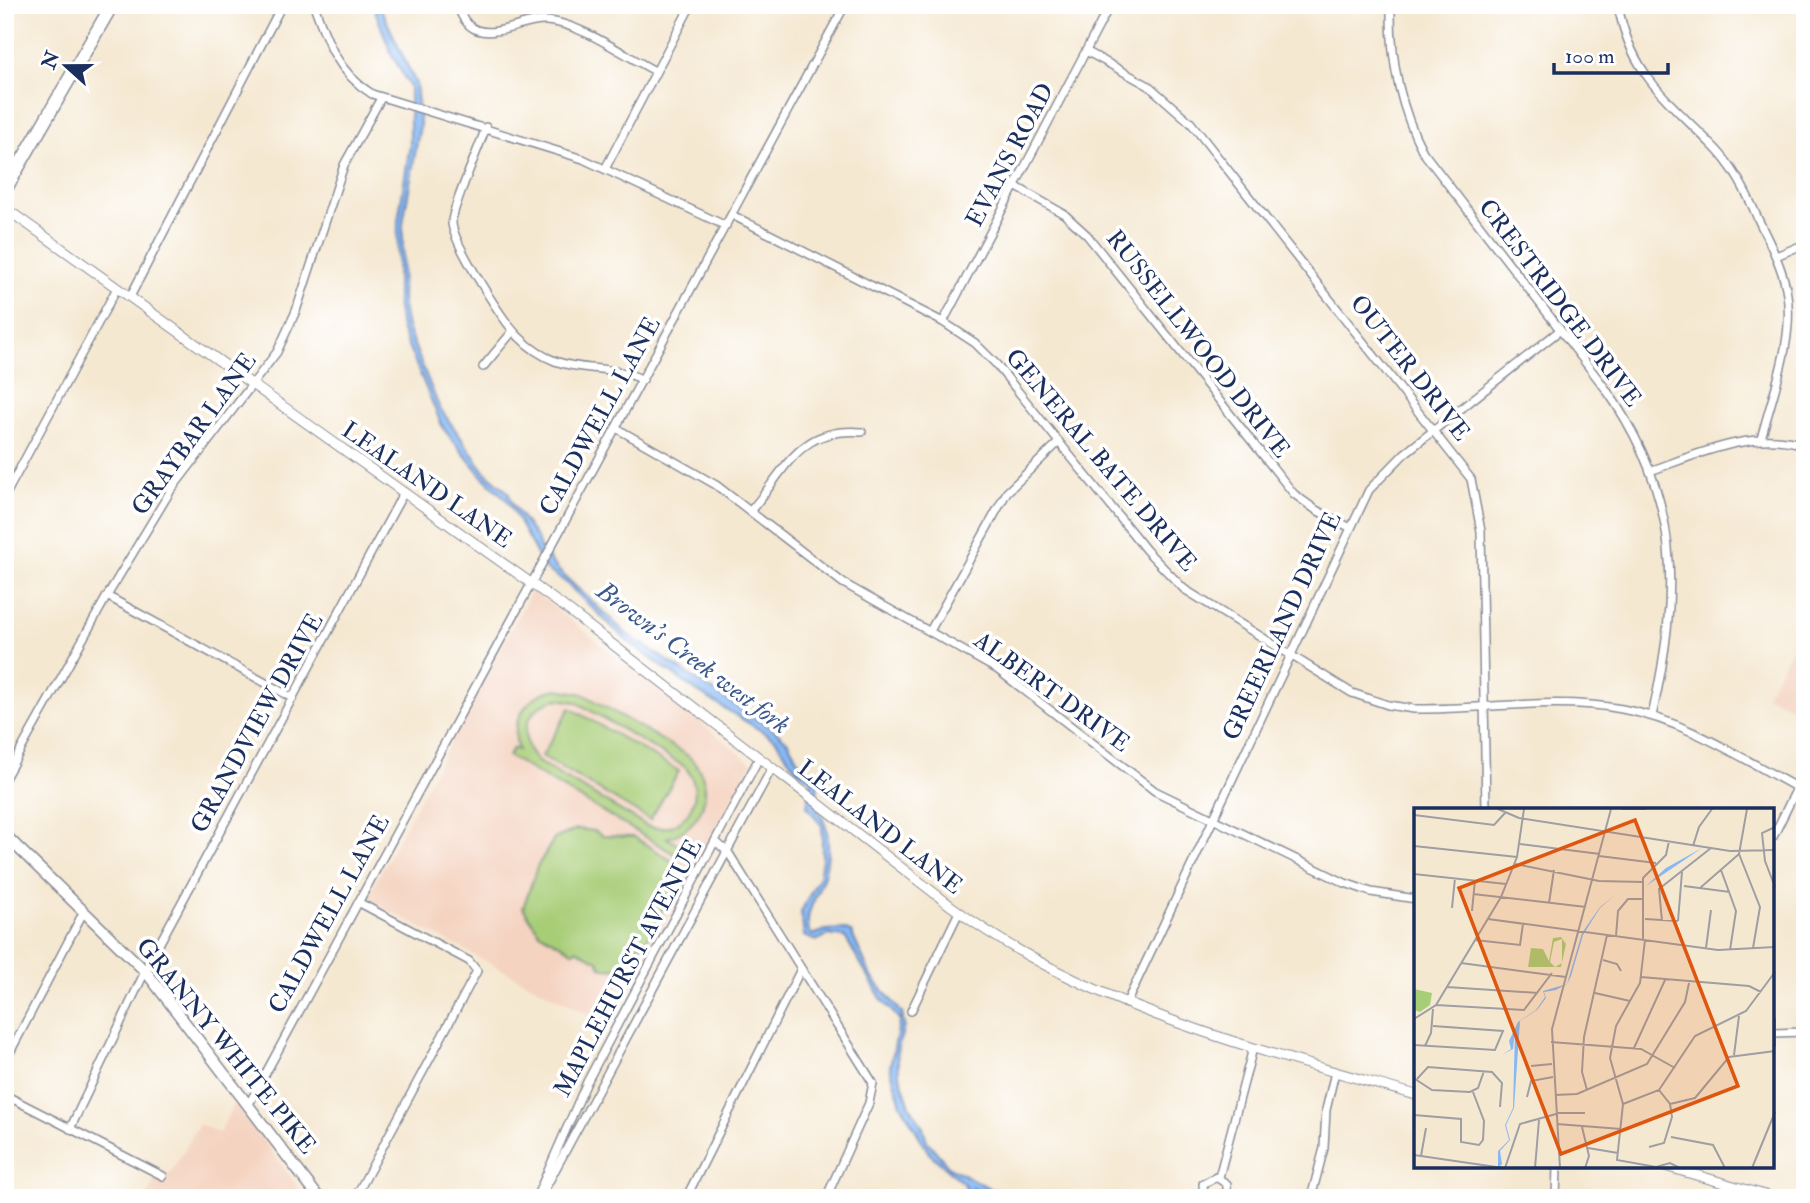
<svg xmlns="http://www.w3.org/2000/svg" width="1810" height="1203" font-family="'IM FELL Double Pica',serif">
  <rect width="100%" height="100%" fill="#fff"/>
  <filter id="ink" filterUnits="userSpaceOnUse"><feTurbulence type="fractalNoise" baseFrequency=".0143" numOctaves="2"/><feDisplacementMap in="SourceGraphic" scale="14" xChannelSelector="R" yChannelSelector="G"/><feConvolveMatrix kernelMatrix="1 2 1 2 8 2 1 2 1" color-interpolation-filters="sRGB"/></filter>
  <filter id="wash" filterUnits="userSpaceOnUse"><feTurbulence type="fractalNoise" baseFrequency=".00686" numOctaves="4" result="noise"/><feDisplacementMap in="SourceGraphic" scale="28" xChannelSelector="R" yChannelSelector="G"/><feGaussianBlur stdDeviation="1.57" result="paint"/><feColorMatrix in="noise" values="0 0 0 0 0 0 0 0 0 0 0 0 0 0 0 0 0 1.4 0 .05"/><feComposite in="paint" operator="in"/></filter>
  <g filter="url(#wash)">
    <rect width="100%" height="100%" fill="#f5e8d1"/>
    <g fill="#f4d3c0">
      <polygon points="532,590 752,763 611,1026 366,899"/>
      <polygon points="1805,624 1805,714 1766,695"/>
      <polygon points="236,1100 305,1198 146,1198 160,1171 170,1174 199,1124 219,1133"/>
    </g>
    <g fill="#a8cd77" stroke="#627e6a" stroke-width="2" fill-rule="evenodd">
      <path d="M 558,689 L 583,694 L 684,753 C 720,778 707,827 667,838 L 683,847 L 678,856 L 508,756 L 513,748 L 518,750 C 509,720 528,693 558,689 ZM 558,699 L 576,702 L 685,767 C 710,796 683,837 647,826 L 538,762 C 515,738 526,705 558,699 Z"/>
      <polygon points="570,708 679,771 650,820 542,756"/>
      <path d="M 577,829 L 594,831 L 603,836 L 634,837 L 685,869 L 643,946 L 638,944 C 628,962 625,973 601,967 L 598,961 L 576,949 L 574,952 L 539,932 L 523,908 L 537,867 L 554,839 Z"/>
    </g>
    <path fill="#87b8f3" stroke="#5174a8" stroke-width="2" d="M 373,5 L 379,5 L 416,84 L 420,125 L 403,223 L 402,301 L 407,328 L 439,407 L 486,473 L 508,492 L 513,505 L 537,539 L 540,548 L 558,570 L 628,635 L 778,733 L 788,742 L 800,764 L 814,773 L 818,784 L 816,808 C 833,827 830,863 820,886 C 813,905 805,912 809,932 L 813,935 L 826,930 L 843,929 L 851,932 L 871,976 L 902,1013 L 904,1026 L 897,1052 L 899,1074 L 910,1106 L 922,1125 L 927,1141 L 949,1167 L 1008,1198 L 991,1198 L 972,1187 L 976,1198 L 968,1198 L 965,1185 L 929,1153 L 901,1104 L 890,1067 L 900,1020 L 882,1000 L 845,937 L 828,935 L 816,941 L 804,936 L 801,912 L 819,877 L 822,860 L 822,826 L 807,806 L 812,781 L 795,768 L 776,740 L 696,691 L 627,641 L 564,581 L 545,569 L 507,500 L 481,475 L 443,428 L 401,329 L 397,301 L 398,221 L 410,145 L 410,87 L 391,53 Z"/>
  </g>
  <g filter="url(#ink)">
    <g fill="none" stroke-linecap="round" stroke-linejoin="round">
      <g stroke="#888c98" stroke-width="10">
        <g id="minor">
          <path d="M 314,5 C 327,42 338,73 372,94 L 583,159 L 726,226"/>
          <path d="M 457,5 C 461,15 466,26 477,30 C 498,37 524,20 546,21 C 578,22 626,56 655,71"/>
          <path d="M 1391,5 C 1390,57 1399,106 1423,152 L 1605,388 C 1682,496 1680,592 1652,716"/>
          <path d="M 1618,5 C 1630,72 1665,98 1710,143 C 1733,165 1746,191 1758,219 C 1769,242 1781,264 1786,288 C 1796,337 1773,392 1761,439"/>
          <polyline points="1086,51 1149,86 1191,123 1471,479 1481,531 1486,809"/>
          <path d="M 486,127 C 480,146 451,210 452,223 C 453,243 504,323 519,337 C 529,347 542,356 555,361 C 584,372 615,365 643,380"/>
          <polyline points="605,169 691,5"/>
          <polyline points="1015,186 1064,214 1087,235 1294,494 1316,510 1349,527"/>
          <path d="M 732,215 L 943,322 L 975,343 L 996,364 L 1146,550 L 1184,589 L 1352,693 L 1388,705 L 1414,709 C 1482,710 1555,696 1622,709 C 1688,721 1746,761 1805,792"/>
          <polyline points="1776,256 1805,244"/>
          <polyline points="130,297 282,5"/>
          <polyline points="943,322 1110,5"/>
          <polyline points="483,367 513,331"/>
          <polyline points="616,428 716,485 843,583 998,670 1155,791 1345,883 1371,892 1416,899"/>
          <path d="M 1650,471 C 1701,453 1751,429 1805,445"/>
          <polyline points="5,496 117,288"/>
          <path d="M 752,509 C 788,467 799,427 862,432"/>
          <polyline points="107,596 293,698"/>
          <polyline points="930,631 1007,492 1059,442"/>
          <polyline points="5,778 107,596 171,490 277,352 296,311 344,165 381,98"/>
          <polyline points="1773,837 1797,788"/>
          <polyline points="716,842 728,852 873,1083 869,1103 826,1198"/>
          <polyline points="1126,1004 1369,490 1404,454 1559,331"/>
          <polyline points="911,1011 959,912"/>
          <polyline points="1773,1033 1805,1032"/>
          <polyline points="5,1062 84,911"/>
          <polyline points="5,1095 163,1176"/>
          <polyline points="249,1104 845,5"/>
          <polyline points="70,1129 151,959 404,492"/>
          <polyline points="1219,1177 1253,1048"/>
          <polyline points="355,1198 477,971 469,961 358,902"/>
          <polyline points="536,1198 587,1082 759,758"/>
          <polyline points="540,1198 772,768"/>
          <polyline points="686,1198 801,969"/>
          <polyline points="1204,1198 1203,1184 1216,1177 1227,1184 1227,1198"/>
          <polyline points="1311,1198 1324,1148 1326,1110 1335,1072"/>
          <polyline points="1556,1198 1557,1166"/>
        </g>
      </g>
      <g stroke="#888c98" stroke-width="11">
        <g id="tertiary">
          <path d="M 5,208 L 563,606 L 951,906 C 1088,1008 1255,1049 1416,1095"/>
          <polyline points="1665,1166 1775,1198"/>
        </g>
      </g>
      <g stroke="#888c98" stroke-width="13">
        <polyline id="secondary" points="5,835 147,973 319,1198"/>
      </g>
      <g stroke="#888c98" stroke-width="15">
        <polyline id="primary" points="5,190 112,5"/>
      </g>
      <use href="#minor" stroke="#fff" stroke-width="7"/>
      <use href="#tertiary" stroke="#fff" stroke-width="9"/>
      <use href="#secondary" stroke="#fff" stroke-width="10"/>
      <use href="#primary" stroke="#fff" stroke-width="12"/>
    </g>
  </g>
  <g text-anchor="middle" dominant-baseline="central" stroke-width="7" stroke-linejoin="round" paint-order="stroke">
    <g font-size="24" fill="#1b2f5e" stroke="#fff">
      <text transform="translate(1010 155) rotate(-62)">EVANS ROAD</text>
      <text transform="translate(1560 303) rotate(53)">CRESTRIDGE DRIVE</text>
      <text transform="translate(1198 344) rotate(52)">RUSSELLWOOD DRIVE</text>
      <text transform="translate(1410 368) rotate(52)">OUTER DRIVE</text>
      <text transform="translate(600 416) rotate(-61)">CALDWELL LANE</text>
      <text transform="translate(194 434) rotate(-54)">GRAYBAR LANE</text>
      <text transform="translate(1101 460) rotate(50)">GENERAL BATE DRIVE</text>
      <text transform="translate(427 485) rotate(35)">LEALAND LANE</text>
      <text transform="translate(1282 626) rotate(-65)">GREERLAND DRIVE</text>
      <text transform="translate(1052 692) rotate(36)">ALBERT DRIVE</text>
      <text transform="translate(257 723) rotate(-61)">GRANDVIEW DRIVE</text>
      <text transform="translate(880 827) rotate(38)">LEALAND LANE</text>
      <text transform="translate(329 914) rotate(-61)">CALDWELL LANE</text>
      <text transform="translate(628 968) rotate(-62)">MAPLEHURST AVENUE</text>
      <text transform="translate(226 1046) rotate(51)">GRANNY WHITE PIKE</text>
    </g>
    <g font-size="26" font-style="italic" fill="#3b588b" stroke="#fff">
      <text transform="translate(693 658) rotate(37)">Brown's Creek west fork</text>
    </g>
  </g>
  <g transform="translate(1414 808)">
    <rect width="360" height="360" fill="#f5e8d1"/>
    <path d="M 147,129 L 152,136 L 147,159 L 114,159 L 117,140 L 129,141 L 135,153 L 139,130 ZM 148,131 L 148,155 L 141,159 L 136,154 L 140,134 ZM 0,181 L 18,185 L 16,197 L 6,204 L 0,202 Z" fill="#a8cd77" fill-rule="evenodd"/>
    <path d="M 288,40 L 232,78 L 200,88 L 186,100 L 169,127 L 157,168 L 153,176 L 142,182 L 130,184 L 132,190 L 123,202 L 106,213 L 100,300 L 92,317 L 96,332 L 86,343 L 88,356 L 84,360 L 84,343 L 95,332 L 91,317 L 99,300 L 101,223 L 99,241 L 89,246 L 97,241 L 95,233 L 104,214 L 122,202 L 131,189 L 129,183 L 153,176 L 168,125 L 186,99 L 200,88 L 232,78 L 252,60 Z" fill="#87b8f3"/>
    <path fill="none" stroke="#9e9ea3" stroke-width="2" d="M 84,1 L 105,10 L 316,43 L 361,42M 208,1 L 232,1M 333,1 L 325,46 L 346,99 L 339,140M 0,7 L 80,17 L 91,5M 361,19 L 348,25 L 351,53 L 361,79M 106,36 L 186,46M 0,38 L 103,49M 279,38 L 285,19 L 298,1M 185,48 L 242,55M 101,56 L 185,73 L 229,74M 307,62 L 322,103 L 316,142M 0,66 L 92,76M 270,78 L 316,84M 286,80 L 325,46M 59,86 L 172,99M 135,95 L 140,62M 38,100 L 41,70M 58,103 L 61,72M 74,111 L 304,142 L 361,139M 231,111 L 264,113M 248,113 L 245,81 L 297,40M 264,113 L 268,64M 202,128 L 204,103 L 214,91 L 230,91M 61,132 L 106,137 L 109,116M 229,132 L 229,70 L 252,47 L 255,33M 231,132 L 226,175 L 202,218 L 196,250 L 209,296 L 203,352 L 242,359 L 256,355 L 266,360M 292,140 L 297,102M 189,152 L 203,156 L 207,163M 47,155 L 152,169M 227,169 L 335,178 L 347,184M 33,179 L 124,185M 181,185 L 216,193M 22,197 L 110,202 L 138,165M 361,210 L 361,239M 0,211 L 22,197 L 87,89 L 103,49 L 110,1M 137,234 L 227,241 L 261,260M 0,237 L 81,242 L 89,223 L 19,218M 11,238 L 17,225 L 19,201M 220,240 L 251,172M 320,247 L 325,208M 117,258 L 138,256M 1,271 L 18,282 L 56,284 L 64,280 L 70,263M 3,271 L 14,259 L 78,264 L 88,275 L 86,299M 173,282 L 168,264 L 170,229 L 193,127M 141,287 L 163,286 L 233,256 L 271,194 L 275,175M 113,289 L 117,273 L 139,269M 209,296 L 245,282 L 281,228 L 332,203 L 361,164M 256,296 L 281,290 L 315,249 L 361,243M 142,305 L 171,305M 0,307 L 47,311 L 47,334 L 65,337 L 69,332 L 70,313 L 59,284M 143,316 L 207,321M 168,319 L 175,348 L 171,360M 257,329 L 299,337 L 311,360M 235,339 L 250,335 L 258,309 L 256,296 L 245,282M 174,340 L 204,345M 0,347 L 89,360M 7,348 L 12,320M 91,360 L 106,316 L 142,306M 121,360 L 125,312M 146,360 L 138,221 L 197,1M 338,360 L 361,304"/>
    <path fill="#de5710" fill-opacity="0.15" stroke="#de5710" stroke-width="3.5" d="M 221,12 L 324,278 L 147,346 L 45,80 Z"/>
    <rect width="360" height="360" fill="none" stroke="#1b2f5e" stroke-width="3.5"/>
  </g>
  <rect width="1810" height="1203" fill="none" stroke="#fff" stroke-width="28"/>
  <g transform="translate(66 66) rotate(291)" stroke="#ffffff" stroke-width="5" paint-order="stroke">
  <path d="M0-5L12 26L0 18L-12 26Z" fill="#1b2f5e"/>
  <text y="-10" font-size="19" font-weight="bold" text-anchor="middle" fill="#1b2f5e">N</text>
  </g>
  <path d="M1554 63v10h114v-10" fill="none" stroke="#1b2f5e" stroke-width="3.5"/>
  <text x="1565" y="63" font-size="21" fill="#1b2f5e" stroke="#ffffff" stroke-width="5" paint-order="stroke">100 m</text>
</svg>
